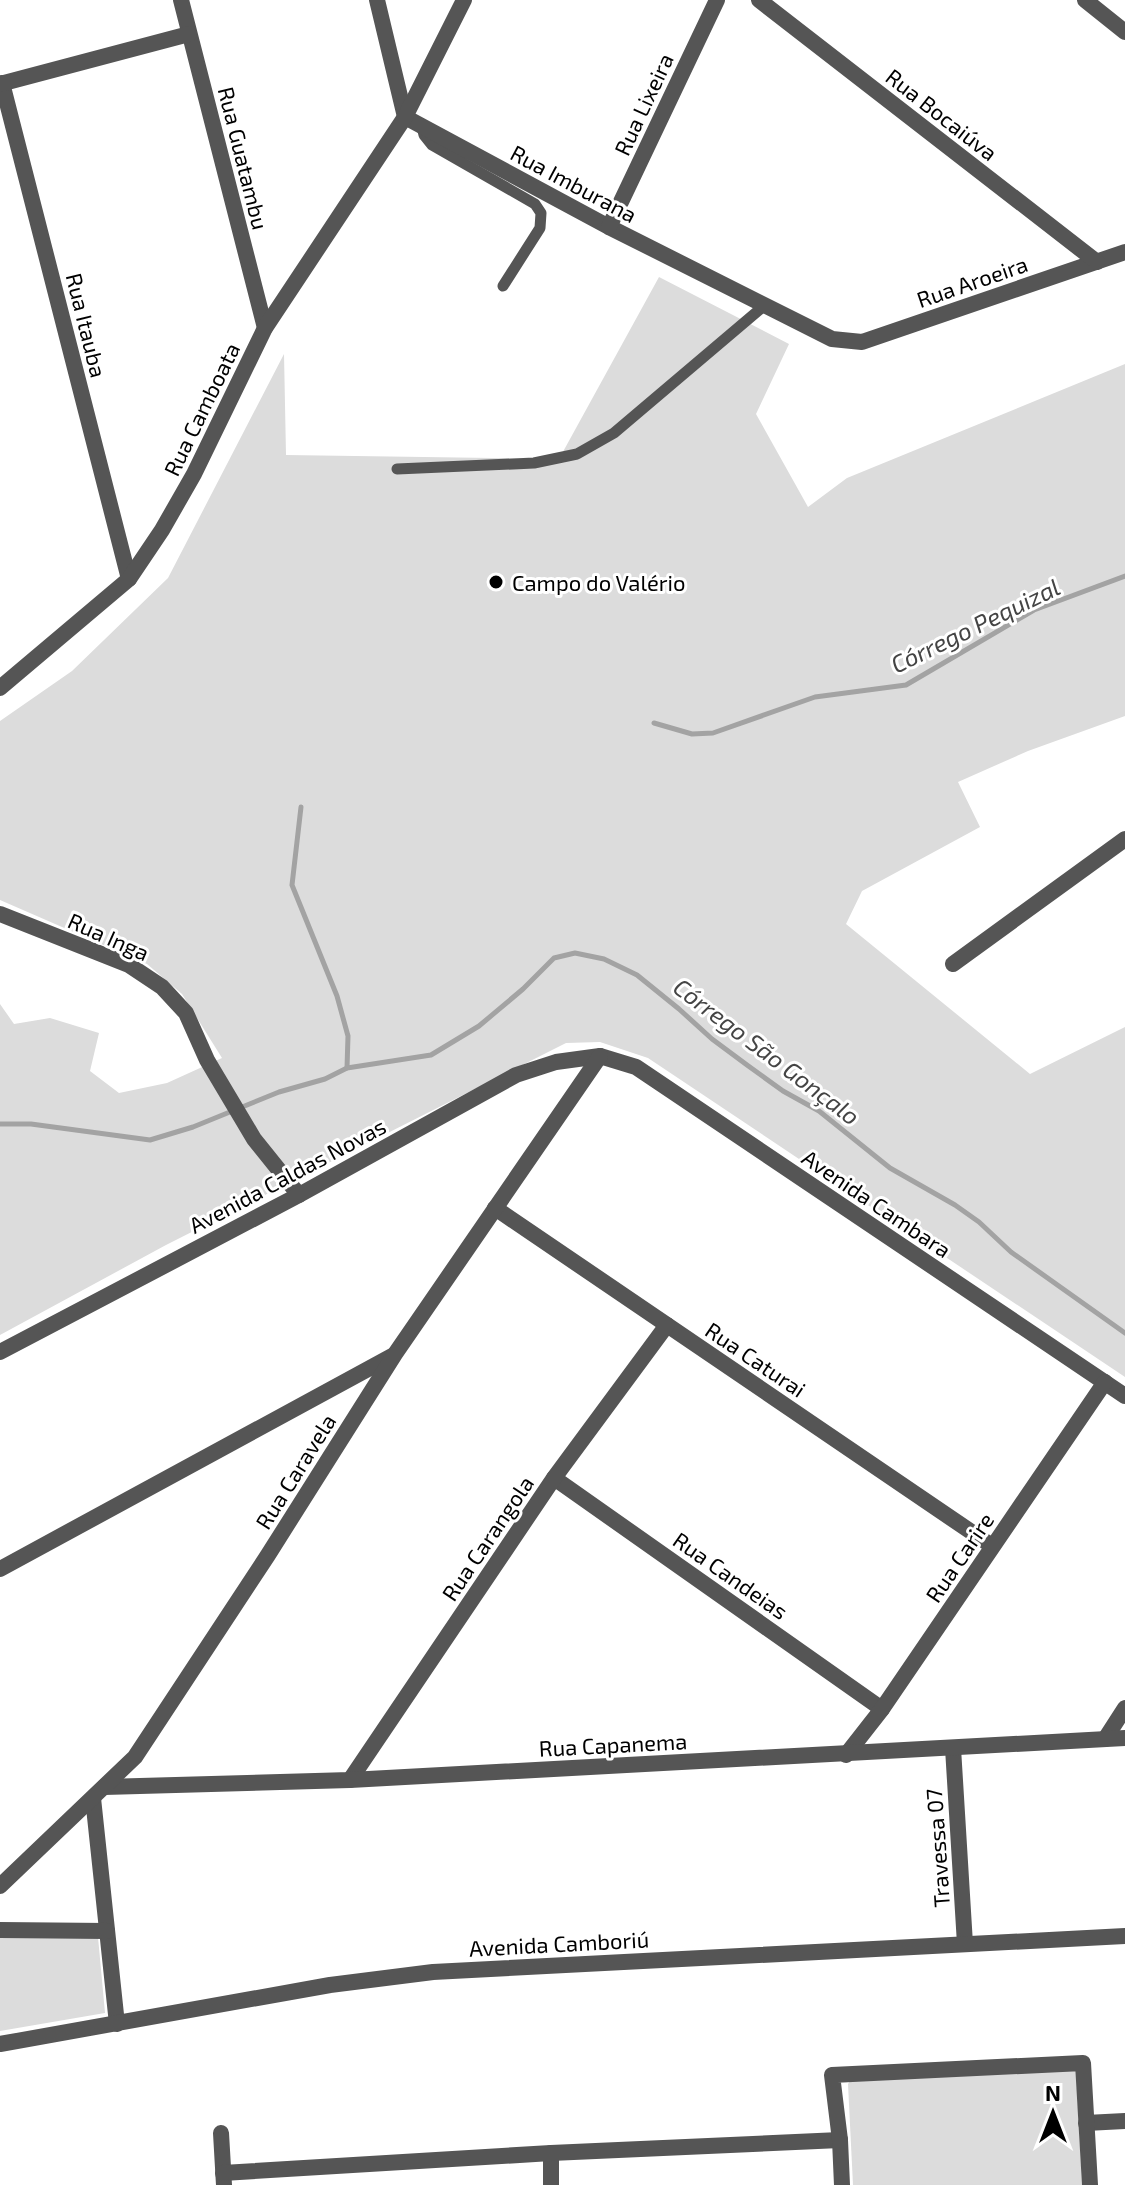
<svg xmlns="http://www.w3.org/2000/svg" width="1125" height="2185" font-family="'Exo 2',sans-serif">
  <rect width="100%" height="100%" fill="#fff"/>
  <g fill="#dcdcdc">
    <polygon points="659,277 789,344 756,414 808,507 847,478 1125,364 1125,716 1028,751 958,782 980,827 862,891 846,924 1030,1074 1125,1027 1125,1377 648,1058 600,1042 566,1043 166,1245 0,1335 0,1004 14,1024 50,1018 99,1033 90,1071 119,1093 167,1083 222,1058 182,994 147,964 0,900 0,721 72,671 168,578 284,354 286,455 559,459"/>
    <polygon points="98,1937 105,2013 0,2031 0,1938"/>
    <polygon points="1076,2070 1082,2185 853,2185 848,2084 850,2081"/>
  </g>
  <g fill="none" stroke-linecap="round" stroke-linejoin="round">
    <g stroke="#a3a3a3" stroke-width="5">
      <polyline points="654,723 692,734 713,733 815,697 906,685 1034,610 1125,576"/>
      <polyline points="301,807 292,885 337,996 348,1036 347,1068"/>
      <polyline points="0,1124 31,1124 150,1140 193,1127 279,1092 325,1079 347,1068 431,1055 479,1026 523,989 554,958 575,953 604,959 637,975 679,1009 712,1039 747,1065 783,1091 819,1111 890,1168 955,1205 979,1222 1011,1252 1125,1333"/>
    </g>
    <g stroke="#555" stroke-width="11">
      <polyline points="422,127 424,135 432,145 535,204 541,213 540,228 503,286"/>
      <polyline points="397,469 534,463 577,454 614,433 765,305"/>
    </g>
    <g stroke="#555" stroke-width="16">
      <polyline points="181,0 265,328"/>
      <polyline points="377,0 405,117 609,227 832,339 862,342 1125,252"/>
      <polyline points="759,0 1097,262"/>
      <polyline points="1085,0 1125,32"/>
      <polyline points="2,83 129,579"/>
      <polyline points="0,84 189,34"/>
      <polyline points="609,227 717,0"/>
      <polyline points="0,688 129,579 162,530 194,474 265,328 405,117 464,0"/>
      <polyline points="0,914 129,965 162,987 186,1013 207,1060 254,1139 299,1195"/>
      <polyline points="953,964 1125,839"/>
      <polyline points="495,1208 992,1546"/>
      <polyline points="0,1352 299,1195 516,1075 556,1062 600,1056 636,1067 1125,1396"/>
      <polyline points="554,1478 882,1709"/>
      <polyline points="0,1569 392,1356"/>
      <polyline points="1105,1739 1125,1708"/>
      <polyline points="953,1748 965,1944"/>
      <polyline points="846,1755 882,1709 1105,1382"/>
      <polyline points="350,1780 554,1478 667,1325"/>
      <polyline points="104,1787 350,1780 1125,1738"/>
      <polyline points="93,1798 117,2024"/>
      <polyline points="0,1886 135,1757 268,1555 395,1354 600,1056"/>
      <polyline points="0,1930 107,1931"/>
      <polyline points="1086,2123 1125,2121"/>
      <polyline points="221,2133 224,2185"/>
      <polyline points="551,2153 551,2185"/>
      <polyline points="223,2173 551,2153 840,2140"/>
      <polyline points="842,2185 840,2140 832,2075 1083,2063 1090,2185"/>
    </g>
    <polyline stroke="#555" stroke-width="16" points="0,2044 330,1985 433,1972 1125,1936"/>
  </g>
  <circle fill="#000" stroke="#fff" stroke-width="3" cx="496" cy="582" r="8"/>
  <g text-anchor="middle" dominant-baseline="central" stroke-width="6" stroke-linejoin="round" paint-order="stroke">
    <g font-size="22" fill="#000" stroke="#fff">
      <text transform="translate(643 104) rotate(-65)">Rua Lixeira</text>
      <text transform="translate(942 114) rotate(38)">Rua Bocaiúva</text>
      <text transform="translate(244 158) rotate(76)">Rua Guatambu</text>
      <text transform="translate(574 183) rotate(28)">Rua Imburana</text>
      <text transform="translate(972 281) rotate(-19)">Rua Aroeira</text>
      <text transform="translate(87 325) rotate(76)">Rua Itauba</text>
      <text transform="translate(201 409) rotate(-64)">Rua Camboata</text>
      <text transform="translate(109 936) rotate(24)">Rua Inga</text>
      <text transform="translate(287 1175) rotate(-28)">Avenida Caldas Novas</text>
      <text transform="translate(877 1203) rotate(34)">Avenida Cambara</text>
      <text transform="translate(756 1359) rotate(34)">Rua Caturai</text>
      <text transform="translate(295 1471) rotate(-58)">Rua Caravela</text>
      <text transform="translate(487 1538) rotate(-56)">Rua Carangola</text>
      <text transform="translate(959 1557) rotate(-56)">Rua Carire</text>
      <text transform="translate(731 1575) rotate(35)">Rua Candeias</text>
      <text transform="translate(613 1744) rotate(-3)">Rua Capanema</text>
      <text transform="translate(937 1848) rotate(-94)">Travessa 07</text>
      <text transform="translate(559 1943) rotate(-3)">Avenida Camboriú</text>
    </g>
    <g font-size="22" fill="#000" stroke="#fff" text-anchor="start">
      <text x="512" y="582">Campo do Valério</text>
    </g>
    <g font-size="24" font-style="italic" fill="#444" stroke="#fff">
      <text transform="translate(975 625) rotate(-26)">Córrego Pequizal</text>
      <text transform="translate(767 1051) rotate(37)">Córrego São Gonçalo</text>
    </g>
  </g>
  <g transform="translate(1053 2113)" stroke="#ffffff" stroke-width="6" paint-order="stroke">
  <path d="M0-6L14 30L0 20L-14 30Z" fill="#000000"/>
  <text y="-12" font-size="22" font-weight="bold" text-anchor="middle" fill="#000000">N</text>
  </g>
</svg>
